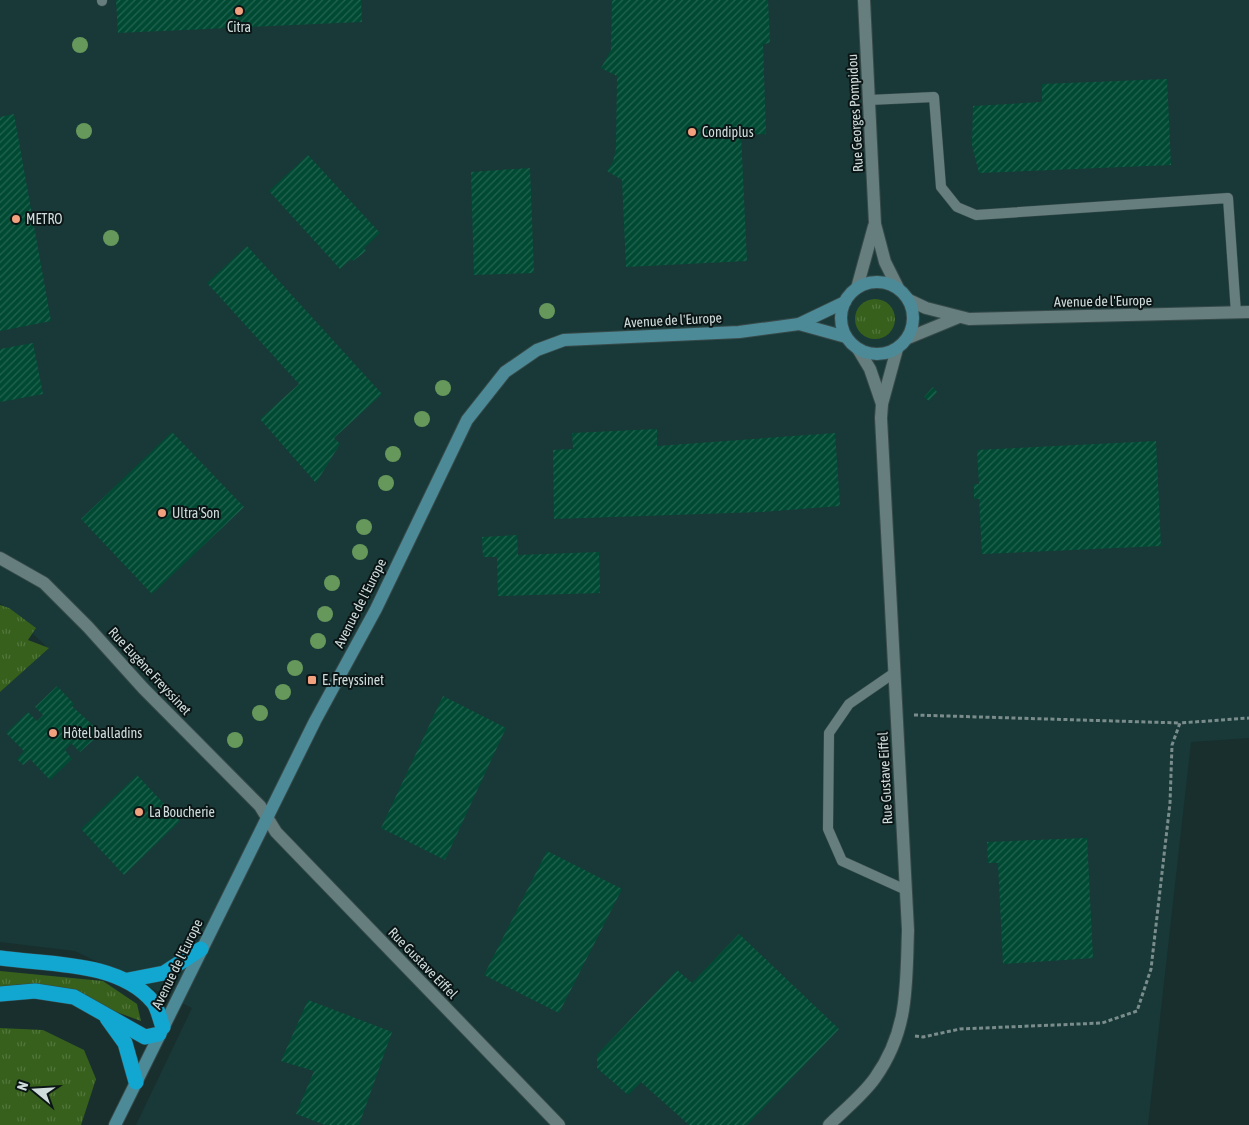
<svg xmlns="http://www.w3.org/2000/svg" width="1249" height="1125" font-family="'Asap Condensed',sans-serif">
  <defs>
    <pattern id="grass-tufts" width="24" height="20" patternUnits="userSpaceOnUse" patternTransform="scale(1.25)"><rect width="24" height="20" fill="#37601c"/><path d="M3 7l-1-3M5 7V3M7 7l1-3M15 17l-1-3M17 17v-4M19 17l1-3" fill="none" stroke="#53763c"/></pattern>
    <pattern id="building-hatch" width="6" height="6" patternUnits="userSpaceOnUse" patternTransform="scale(1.25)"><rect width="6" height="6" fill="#004a33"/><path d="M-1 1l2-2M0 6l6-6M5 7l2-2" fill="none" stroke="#246450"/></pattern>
  </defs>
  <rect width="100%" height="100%" fill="#182f2e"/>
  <polygon fill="#183938" points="0,0 1249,0 1249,738 1191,742 1148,1125 136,1125 192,1008 75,951 0,942 0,692 48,648 0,603"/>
  <g fill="url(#grass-tufts)">
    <circle cx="875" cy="319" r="20"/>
    <polygon points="0,605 9,608 36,628 28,640 49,648 0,692"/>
    <polygon points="0,971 103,981 137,1004 141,1021 103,1007 79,994 23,984 0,987"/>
    <polygon points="0,1028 43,1030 84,1050 96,1079 81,1125 0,1125"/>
  </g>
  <g fill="url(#building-hatch)">
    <polygon points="116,0 361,0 362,22 118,33"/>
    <polygon points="612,0 768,0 770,43 763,44 766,134 741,135 747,261 626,267 622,180 607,171 613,162 616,148 617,76 601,68 611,50"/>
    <polygon points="1167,79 1171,165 979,173 972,145 973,106 1042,102 1042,84"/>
    <polygon points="14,114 51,321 0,331 0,117"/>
    <polygon points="308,155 380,233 364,248 366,251 353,261 351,259 340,269 269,191"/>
    <polygon points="530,168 534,273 474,275 471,172"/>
    <polygon points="247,246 382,394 334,438 340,444 316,483 260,419 299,384 207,283"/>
    <polygon points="33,343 43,394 0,402 0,349"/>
    <polygon points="933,387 937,392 929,401 924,397"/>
    <polygon points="657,429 657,446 835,433 840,506 761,512 554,519 553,450 573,449 572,433"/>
    <polygon points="172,432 244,507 152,594 81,519"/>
    <polygon points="1156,441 1161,546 982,554 979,499 974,499 974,484 979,484 977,450"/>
    <polygon points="517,535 518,555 599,552 600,593 498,596 497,557 483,557 482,537"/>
    <polygon points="57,686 74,704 72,706 101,733 80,752 71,743 65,750 72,759 50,780 30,759 23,765 17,759 24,751 6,733 28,712 37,721 43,715 35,707"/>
    <polygon points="443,696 506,728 445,860 381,828"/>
    <polygon points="137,775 180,821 124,875 81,829"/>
    <polygon points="1087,838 1093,958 1003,964 998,863 988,863 987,842"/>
    <polygon points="547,851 622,889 559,1013 484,975"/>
    <polygon points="739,934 839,1029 747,1125 689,1125 641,1082 628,1095 597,1068 597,1055 677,970 692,983"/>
    <polygon points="308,1000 392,1032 359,1125 325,1125 296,1114 314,1071 281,1061"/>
  </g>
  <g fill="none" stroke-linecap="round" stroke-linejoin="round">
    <g stroke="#374a4a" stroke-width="11">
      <g id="lane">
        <polyline points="102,0 102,1"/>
        <polyline points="869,100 934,97 941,187 957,207 976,215 1228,198 1236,313"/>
        <polyline points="894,673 849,704 829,733 828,829 842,861 906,890"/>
      </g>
    </g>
    <g stroke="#374a4a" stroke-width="14">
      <g id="street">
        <polyline points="864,0 875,224 885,262 898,288"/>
        <polyline points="857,288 874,226"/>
        <polyline points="909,300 926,308 969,319 1249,312"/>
        <polyline points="908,338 959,317"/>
        <polyline points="858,349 870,369 882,404"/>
        <polyline points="0,558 44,583 88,627 143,688 260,806 276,832 559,1125"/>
        <path d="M 829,1125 C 844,1110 863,1095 875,1078 C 909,1030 906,986 908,930 L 881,418 L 882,404 L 897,349"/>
      </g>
    </g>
    <g stroke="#374a4a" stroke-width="14">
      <g id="secondary">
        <circle cx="877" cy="318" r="36"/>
        <polyline points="799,324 846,337"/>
        <polyline points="115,1125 315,721 376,609 467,420 505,372 537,350 564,340 739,332 799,324 845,302"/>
      </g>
    </g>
    <g stroke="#374a4a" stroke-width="16">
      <g id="highway">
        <path d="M 0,958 C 49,965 119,961 153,1002 C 158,1008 160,1020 163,1027"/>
        <polyline points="128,980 164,973 201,949"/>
        <polyline points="0,994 35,991 74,997 145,1037 159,1034"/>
        <polyline points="107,1018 125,1043 136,1082"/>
      </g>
    </g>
    <g stroke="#7a8c8b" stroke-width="3" stroke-dasharray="4 2.5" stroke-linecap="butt">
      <polyline points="914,715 1180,723"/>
      <polyline points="915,1036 923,1037 960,1029 1102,1023 1137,1011 1151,969 1170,803 1172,745 1180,723 1249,718"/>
    </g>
    <use href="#lane" stroke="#667e7e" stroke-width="10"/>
    <use href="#street" stroke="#667e7e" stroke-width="12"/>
    <use href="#secondary" stroke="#4d8a97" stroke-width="12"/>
    <use href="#highway" stroke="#12a7d1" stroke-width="15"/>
  </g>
  <g fill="#67985b">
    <circle cx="80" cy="45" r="8"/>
    <circle cx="84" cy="131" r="8"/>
    <circle cx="111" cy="238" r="8"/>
    <circle cx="547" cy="311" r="8"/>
    <circle cx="443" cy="388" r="8"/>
    <circle cx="422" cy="419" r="8"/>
    <circle cx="393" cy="454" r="8"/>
    <circle cx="386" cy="483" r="8"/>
    <circle cx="364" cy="527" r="8"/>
    <circle cx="360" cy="552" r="8"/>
    <circle cx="332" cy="583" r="8"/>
    <circle cx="325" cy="614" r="8"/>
    <circle cx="318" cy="641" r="8"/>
    <circle cx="295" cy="668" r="8"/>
    <circle cx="283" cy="692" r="8"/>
    <circle cx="260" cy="713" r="8"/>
    <circle cx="235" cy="740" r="8"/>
  </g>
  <g fill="#f1a17d" stroke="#0b1515" stroke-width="2">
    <circle cx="239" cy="11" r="5"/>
    <circle cx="692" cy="132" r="5"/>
    <circle cx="16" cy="219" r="5"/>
    <circle cx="162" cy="513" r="5"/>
    <rect x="307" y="675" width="10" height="10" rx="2.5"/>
    <circle cx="53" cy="733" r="5"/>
    <circle cx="139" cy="812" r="5"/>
  </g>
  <g text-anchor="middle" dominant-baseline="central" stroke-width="4" stroke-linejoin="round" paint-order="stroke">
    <g font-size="14" fill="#cfdcdc" stroke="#0b1515" text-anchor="start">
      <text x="239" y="27" text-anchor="middle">Citra</text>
      <text x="702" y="132">Condiplus</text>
      <text x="26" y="219">METRO</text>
      <text x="172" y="513">Ultra'Son</text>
      <text x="322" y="680">E. Freyssinet</text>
      <text x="63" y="733">Hôtel balladins</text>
      <text x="149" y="812">La Boucherie</text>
    </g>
    <g font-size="14" fill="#cfdcdc" stroke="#0b1515">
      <text transform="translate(855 113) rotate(-93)">Rue Georges Pompidou</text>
      <text transform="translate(1103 301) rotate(-1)">Avenue de l'Europe</text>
      <text transform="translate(673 320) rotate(-3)">Avenue de l'Europe</text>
      <text transform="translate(360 603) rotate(-63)">Avenue de l'Europe</text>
      <text transform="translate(150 671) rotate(47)">Rue Eugène Freyssinet</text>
      <text transform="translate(885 778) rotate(-93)">Rue Gustave Eiffel</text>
      <text transform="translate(423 963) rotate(46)">Rue Gustave Eiffel</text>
      <text transform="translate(177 964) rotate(-64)">Avenue de l'Europe</text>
    </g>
  </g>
  <g transform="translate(35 1090) rotate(288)" stroke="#0b1515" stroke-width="4" paint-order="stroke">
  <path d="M0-4L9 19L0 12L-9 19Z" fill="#cfdcdc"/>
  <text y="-8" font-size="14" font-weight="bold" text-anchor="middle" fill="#cfdcdc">N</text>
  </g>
</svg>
